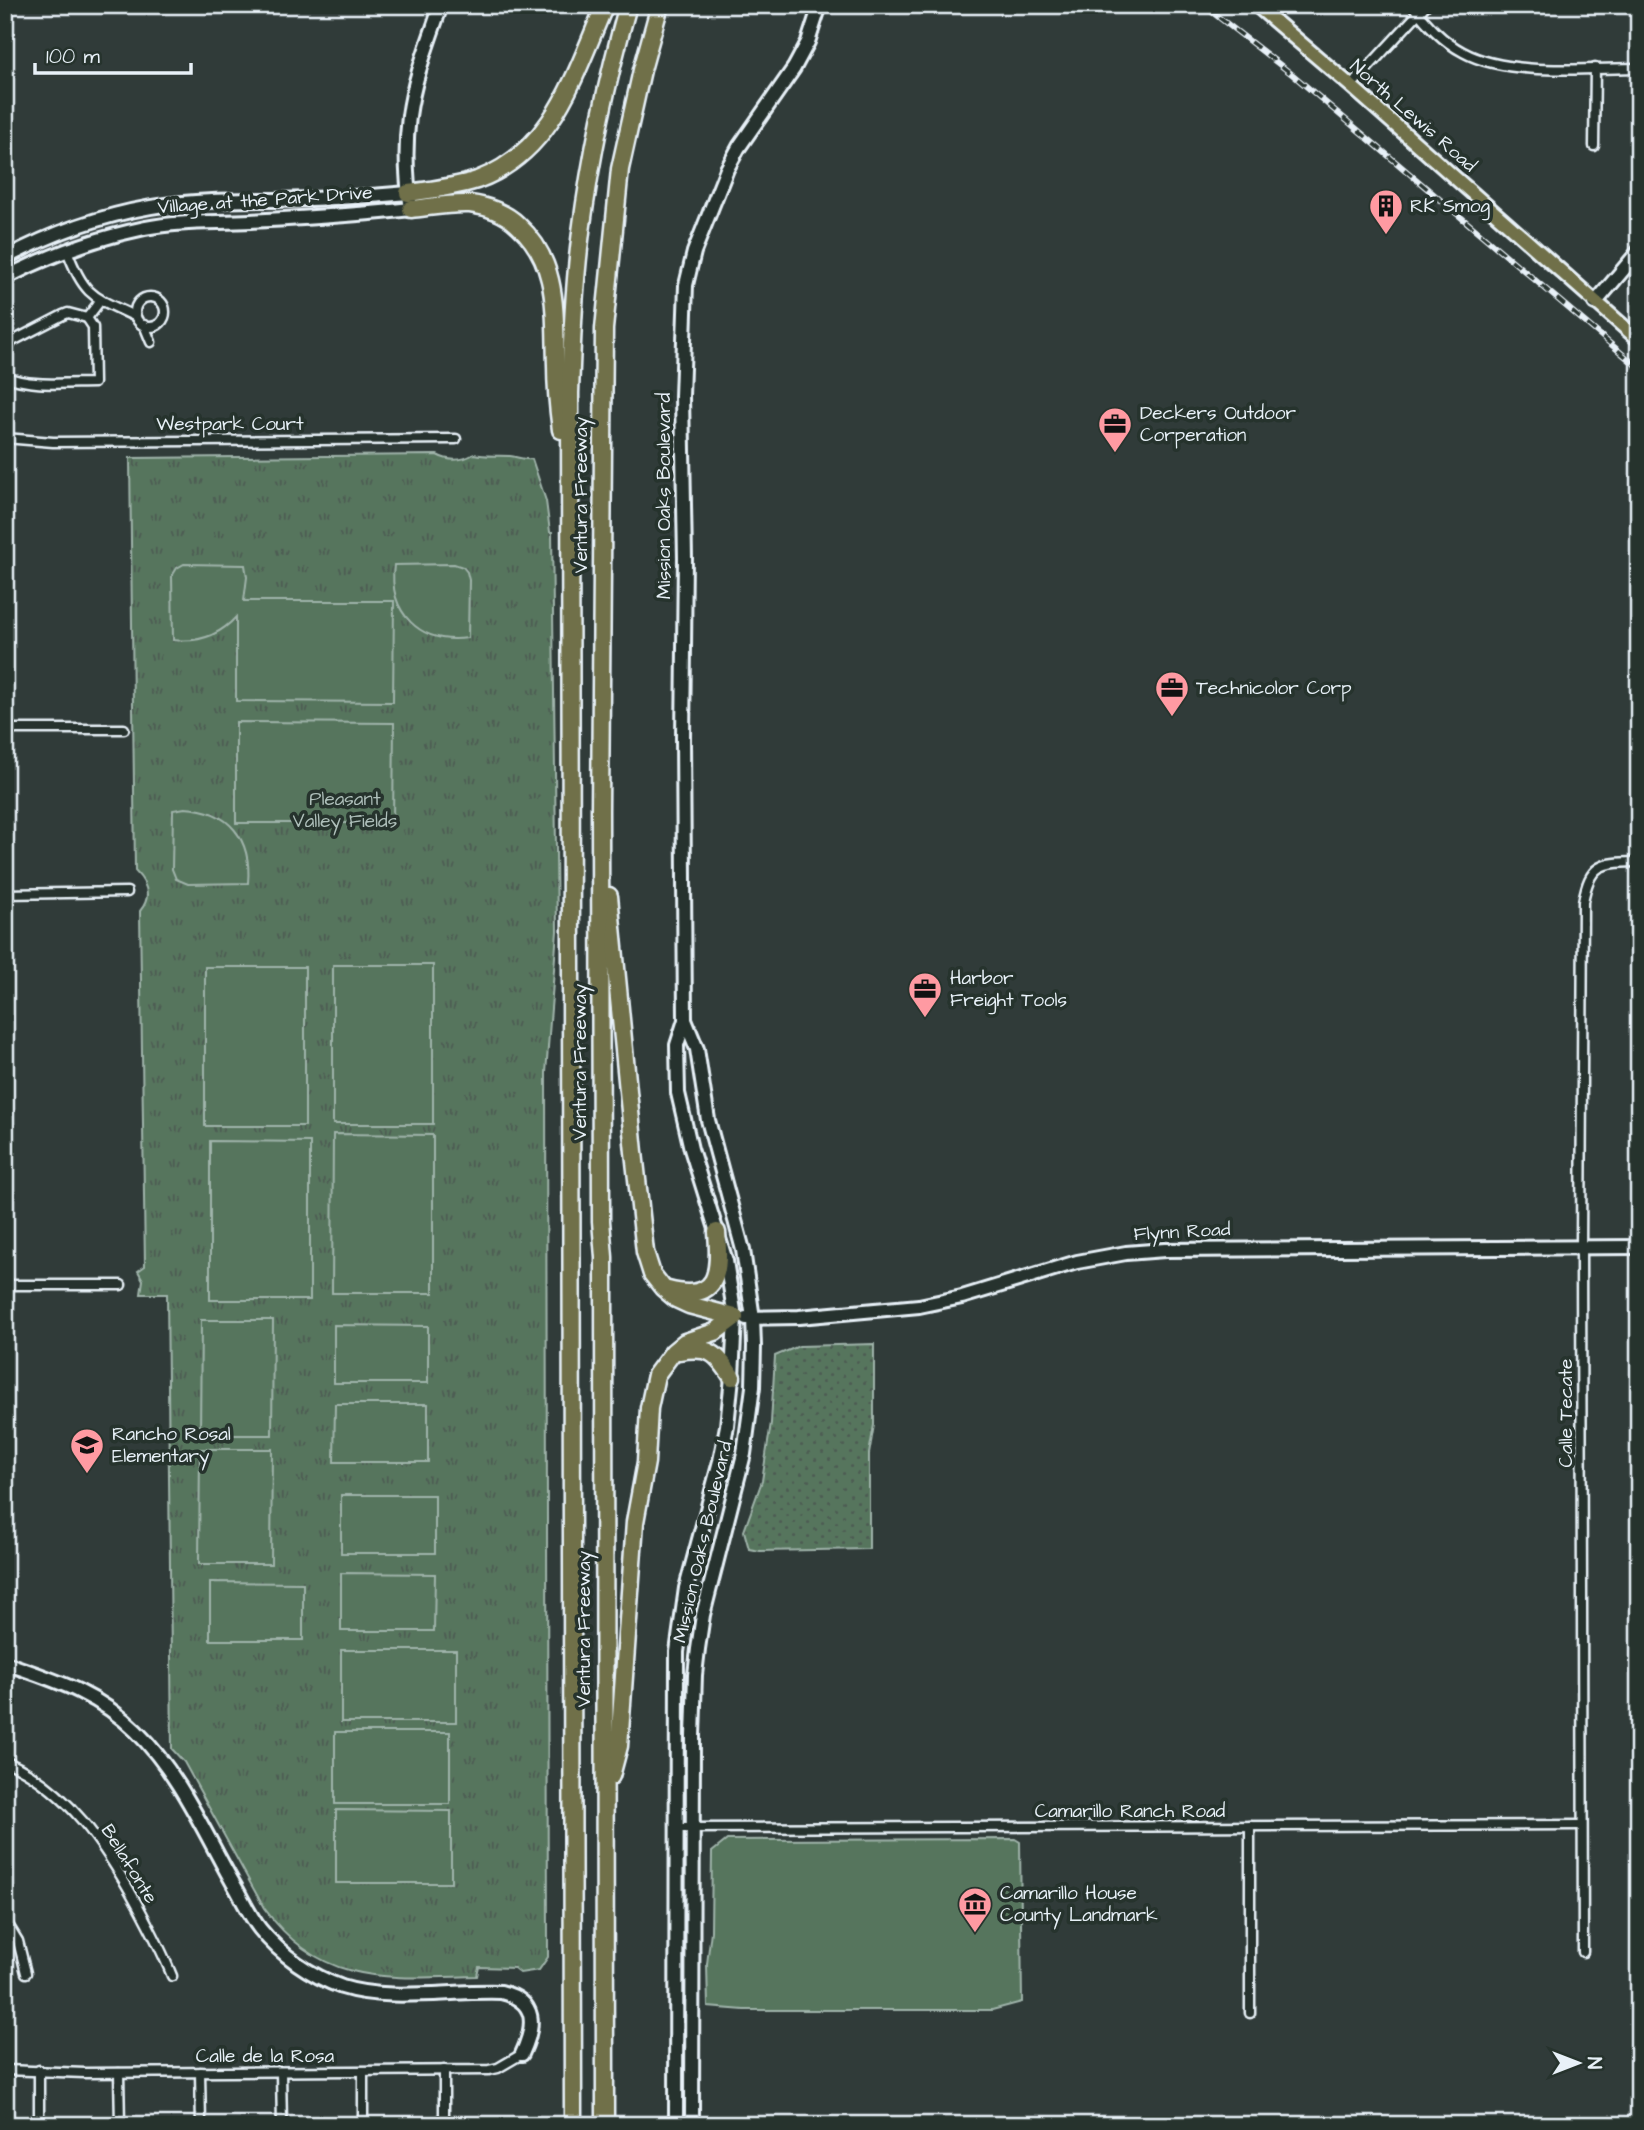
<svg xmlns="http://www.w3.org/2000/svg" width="1644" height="2130" font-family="'Architects Daughter',sans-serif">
  <defs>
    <pattern id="grass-dots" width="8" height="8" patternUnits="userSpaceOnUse" patternTransform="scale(1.75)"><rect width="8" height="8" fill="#56755d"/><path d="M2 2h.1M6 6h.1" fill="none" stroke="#4d5c53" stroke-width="1.8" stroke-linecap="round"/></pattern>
    <pattern id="park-tufts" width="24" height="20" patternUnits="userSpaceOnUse" patternTransform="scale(1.75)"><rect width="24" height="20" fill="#56755d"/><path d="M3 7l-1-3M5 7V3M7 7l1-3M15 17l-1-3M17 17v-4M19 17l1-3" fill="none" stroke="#4d5c53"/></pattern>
  </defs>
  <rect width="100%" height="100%" fill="#303b39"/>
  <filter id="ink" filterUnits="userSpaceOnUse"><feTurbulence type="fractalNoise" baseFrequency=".0143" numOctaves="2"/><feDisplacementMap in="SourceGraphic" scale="14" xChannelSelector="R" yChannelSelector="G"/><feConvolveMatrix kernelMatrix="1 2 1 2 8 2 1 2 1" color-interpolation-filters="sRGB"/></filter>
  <g filter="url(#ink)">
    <polygon fill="url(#grass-dots)" stroke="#9fb3aa" stroke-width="2" points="874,1344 874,1425 869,1454 869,1549 760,1551 749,1549 744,1531 762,1481 771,1423 775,1356 799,1346"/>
    <path fill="url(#park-tufts)" stroke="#9fb3aa" stroke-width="2" d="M 474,454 C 487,457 497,455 510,456 C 518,457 522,460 532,459 L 546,501 L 550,532 L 552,532 L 557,931 L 546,1073 L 548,1957 L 539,1970 L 520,1973 L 514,1968 L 479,1967 L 477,1976 C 389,1978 322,1988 264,1908 L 184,1762 L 172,1749 L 167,1294 L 141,1294 L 143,1280 L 138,1271 L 145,1266 L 140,911 C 152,897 147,883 135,871 L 130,458 L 437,455 C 450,462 462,461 474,454 Z"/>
    <g fill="#56755d" stroke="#9fb3aa" stroke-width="2">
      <path d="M 184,564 L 245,565 L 247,577 L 244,601 L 394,601 L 393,702 L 236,701 L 236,617 C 219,636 199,643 173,640 L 172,576 L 177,568 Z"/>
      <path d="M 454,564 L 463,567 L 467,572 L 469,580 L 468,638 C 420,645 388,613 394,565 Z"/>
      <polygon points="236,722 394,723 393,823 236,823"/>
      <path d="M 185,808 C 229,810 252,839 248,883 L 188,884 L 176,879 L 172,869 L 173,810 Z"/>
      <rect x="333" y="965" width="100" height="159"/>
      <rect x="205" y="967" width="100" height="159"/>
      <polygon points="333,1134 433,1135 433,1293 332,1293"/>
      <polygon points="210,1141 310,1142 310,1300 210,1300"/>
      <polygon points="201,1320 273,1320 272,1435 200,1435"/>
      <polygon points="334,1325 428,1326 428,1383 334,1383"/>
      <polygon points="335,1404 428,1404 428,1462 334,1462"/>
      <polygon points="200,1449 272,1449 271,1564 199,1564"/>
      <rect x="341" y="1495" width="94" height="58"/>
      <polygon points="341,1573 435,1574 434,1631 341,1631"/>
      <polygon points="210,1582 303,1583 303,1640 210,1640"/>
      <rect x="341" y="1650" width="115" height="72"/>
      <rect x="335" y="1732" width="115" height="72"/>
      <polygon points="336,1810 451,1811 451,1883 336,1883"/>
      <polygon points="1015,1839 1020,1842 1022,2002 992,2010 744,2010 708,2007 707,1964 711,1931 712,1852 727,1840"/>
    </g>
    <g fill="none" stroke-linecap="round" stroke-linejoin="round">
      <g stroke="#e8f1f8" stroke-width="13">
        <g id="street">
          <path d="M 1412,5 C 1427,24 1442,41 1463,52 C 1508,77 1588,68 1639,68"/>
          <polyline points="1351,86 1426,5"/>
          <polyline points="1594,146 1595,68"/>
          <path d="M 67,250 C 84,297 94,297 136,317"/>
          <circle cx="150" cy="312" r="15"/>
          <polyline points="144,325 151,342"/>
          <polyline points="5,345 63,315 68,313 87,318"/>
          <path d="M 5,376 C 28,387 68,383 94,383 L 93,327 L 87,318 L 100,301"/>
          <polyline points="5,438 53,442 456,439"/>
          <polyline points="5,729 124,729"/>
          <polyline points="5,894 127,892"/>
          <polyline points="5,1285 121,1285"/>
          <path d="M 5,1761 C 68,1789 105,1845 137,1904 C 150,1928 162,1951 172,1976"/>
          <polyline points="678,1828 1582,1825"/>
          <polyline points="5,1920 18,1941 26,1973"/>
          <path d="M 1583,1952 L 1581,1249 L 1583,902 C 1590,862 1602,863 1639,862"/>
          <polyline points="1250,2013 1250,1826"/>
          <polyline points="5,2070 85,2073 489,2070 498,2068 522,2054"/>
          <polyline points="39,2070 39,2125"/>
          <polyline points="444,2070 444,2125"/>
          <polyline points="200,2072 201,2125"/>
          <polyline points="281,2072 282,2125"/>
          <polyline points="363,2072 363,2125"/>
          <polyline points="119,2073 120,2125"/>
        </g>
      </g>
      <g stroke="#e8f1f8" stroke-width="18">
        <g id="secondary">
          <path d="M 5,258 C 52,233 99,216 151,207 C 192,200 233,200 274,200 C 319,199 364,197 408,193"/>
          <path d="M 5,278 C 49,255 97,238 145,228 C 180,221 216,223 251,221 C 304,218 358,215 411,209 C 406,178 405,147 409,116 C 414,78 429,41 441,5"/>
          <polyline points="1595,303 1639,251"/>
          <polyline points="685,1020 697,1049 708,1120 743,1250 753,1318 754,1346 753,1387 744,1454 703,1615 698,1649 695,1675 693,1736 692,2125"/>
          <polyline points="746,1318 799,1317 919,1306 962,1297 1077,1262 1126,1253 1165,1250 1639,1247"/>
          <path d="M 5,1663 C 54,1680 98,1693 136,1731 C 179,1773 204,1832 233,1883 C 242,1898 249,1915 260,1929 C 281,1955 311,1976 342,1987 C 388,2002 452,1990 501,1992 C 538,2001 535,2026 522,2054"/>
          <polyline points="676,2125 677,1652 686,1588 720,1461 727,1426 732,1377 735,1317 726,1261 691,1149 678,1093 677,1045 685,1020 683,738 685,558 682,396 686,285 694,252 727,169 739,147 794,68 808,42 820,5"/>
        </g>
      </g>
      <g stroke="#e8f1f8" stroke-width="18">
        <polyline id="primary" points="1256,5 1351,86 1639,340"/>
      </g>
      <g stroke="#e8f1f8" stroke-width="21">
        <g id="highway">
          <path d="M 408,193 C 431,190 455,187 477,180 C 554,152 575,73 605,5"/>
          <path d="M 411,209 C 430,207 451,203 470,204 C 487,206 506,213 518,225 C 560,263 554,314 556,365 C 556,387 558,408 561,430"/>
          <polyline points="609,896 634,1152 645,1252 652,1274 663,1288 676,1299 689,1305 735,1317"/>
          <path d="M 668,1290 C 720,1303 720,1271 717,1232"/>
          <path d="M 679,1351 C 709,1346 716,1352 732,1377"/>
          <polyline points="611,1776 619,1746 635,1522 646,1462 649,1408 656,1375 673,1352 685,1342 715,1332 735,1317"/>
          <path d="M 573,2125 L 570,393 C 572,339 574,285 581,232 C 591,155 607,80 628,5"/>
          <polyline points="605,2125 604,1257 601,1221 600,811 604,329 620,169 642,70 660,5"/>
        </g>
      </g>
      <use href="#street" stroke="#26332d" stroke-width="8"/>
      <use href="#secondary" stroke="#26332d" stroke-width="12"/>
      <use href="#primary" stroke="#6f704a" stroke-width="12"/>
      <use href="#highway" stroke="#6f704a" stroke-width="16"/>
      <g stroke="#e8f1f8" stroke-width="6">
        <polyline id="rail" points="1203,5 1293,75 1639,368"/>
      </g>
      <use href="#rail" stroke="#26332d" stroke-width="3.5" stroke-dasharray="10" stroke-linecap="butt"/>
    </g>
  </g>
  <defs>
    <g id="building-pin" transform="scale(1.75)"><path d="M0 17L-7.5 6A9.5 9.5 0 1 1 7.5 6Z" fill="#ff9aa2" stroke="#26332d"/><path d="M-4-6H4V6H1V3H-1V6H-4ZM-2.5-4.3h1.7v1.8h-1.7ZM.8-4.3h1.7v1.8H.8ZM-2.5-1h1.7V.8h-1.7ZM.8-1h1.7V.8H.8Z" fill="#111"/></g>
    <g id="office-pin" transform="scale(1.75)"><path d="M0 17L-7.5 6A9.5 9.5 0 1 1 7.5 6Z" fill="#ff9aa2" stroke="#26332d"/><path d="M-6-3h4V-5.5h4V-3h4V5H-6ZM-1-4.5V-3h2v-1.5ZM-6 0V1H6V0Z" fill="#111"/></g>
    <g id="school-pin" transform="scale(1.75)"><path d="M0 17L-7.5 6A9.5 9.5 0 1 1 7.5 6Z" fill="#ff9aa2" stroke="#26332d"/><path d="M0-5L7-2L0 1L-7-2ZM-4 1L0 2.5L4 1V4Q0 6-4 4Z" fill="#111"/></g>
    <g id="museum-pin" transform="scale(1.75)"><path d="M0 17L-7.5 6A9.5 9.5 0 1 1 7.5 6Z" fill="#ff9aa2" stroke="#26332d"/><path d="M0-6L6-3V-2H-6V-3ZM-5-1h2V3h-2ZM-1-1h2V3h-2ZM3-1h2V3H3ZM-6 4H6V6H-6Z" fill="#111"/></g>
  </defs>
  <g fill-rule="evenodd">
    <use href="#building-pin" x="1386" y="206"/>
    <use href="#office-pin" x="1115" y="424"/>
    <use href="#office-pin" x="1172" y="688"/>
    <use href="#office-pin" x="925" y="989"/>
    <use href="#school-pin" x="87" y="1445"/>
    <use href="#museum-pin" x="975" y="1904"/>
  </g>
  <g text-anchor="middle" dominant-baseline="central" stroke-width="7" stroke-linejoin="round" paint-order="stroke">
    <g font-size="19" fill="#e8f1f8" stroke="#26332d">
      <text transform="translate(1413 116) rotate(41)">North Lewis Road</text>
      <text transform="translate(265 200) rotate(-4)">Village at the Park Drive</text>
      <text x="230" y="424">Westpark Court</text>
      <text transform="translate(581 495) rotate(-90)">Ventura Freeway</text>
      <text transform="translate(664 496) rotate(-90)">Mission Oaks Boulevard</text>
      <text transform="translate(580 1062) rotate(-90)">Ventura Freeway</text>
      <text transform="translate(1182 1232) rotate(-3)">Flynn Road</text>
      <text transform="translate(1566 1413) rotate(-90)">Calle Tecate</text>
      <text transform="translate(703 1542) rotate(-77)">Mission Oaks Boulevard</text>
      <text transform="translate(584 1629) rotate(-90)">Ventura Freeway</text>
      <text x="1130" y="1811">Camarillo Ranch Road</text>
      <text transform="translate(129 1864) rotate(58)">Bellafonte</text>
      <text x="265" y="2056">Calle de la Rosa</text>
    </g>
    <g font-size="19" fill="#e8f1f8" stroke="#26332d" text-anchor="start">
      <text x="1410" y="206">RK Smog</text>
      <text x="1140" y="413">Deckers Outdoor<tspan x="1140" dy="22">Corperation</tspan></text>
      <text x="1196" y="688">Technicolor Corp</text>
      <text x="950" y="978">Harbor<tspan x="950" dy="22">Freight Tools</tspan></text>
      <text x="112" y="1434">Rancho Rosal<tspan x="112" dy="22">Elementary</tspan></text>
      <text x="1000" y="1893">Camarillo House<tspan x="1000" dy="22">County Landmark</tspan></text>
    </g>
    <g font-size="19" fill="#aebfba" stroke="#26332d">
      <text x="345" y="799">Pleasant<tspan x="345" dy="22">Valley Fields</tspan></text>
    </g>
  </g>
  <rect width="1644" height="2130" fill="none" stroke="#26332d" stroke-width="28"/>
  <rect x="14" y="14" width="1616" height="2102" fill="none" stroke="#e8f1f8" stroke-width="2.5" filter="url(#ink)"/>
  <g transform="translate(1578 2063) rotate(90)" stroke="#26332d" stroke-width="5" paint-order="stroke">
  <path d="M0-5L12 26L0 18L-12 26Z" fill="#e8f1f8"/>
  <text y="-10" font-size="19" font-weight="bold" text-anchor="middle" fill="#e8f1f8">N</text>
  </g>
  <path d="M35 63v10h156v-10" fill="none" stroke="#e8f1f8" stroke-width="3.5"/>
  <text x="46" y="63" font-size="21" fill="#e8f1f8" stroke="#26332d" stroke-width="5" paint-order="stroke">100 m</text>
</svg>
